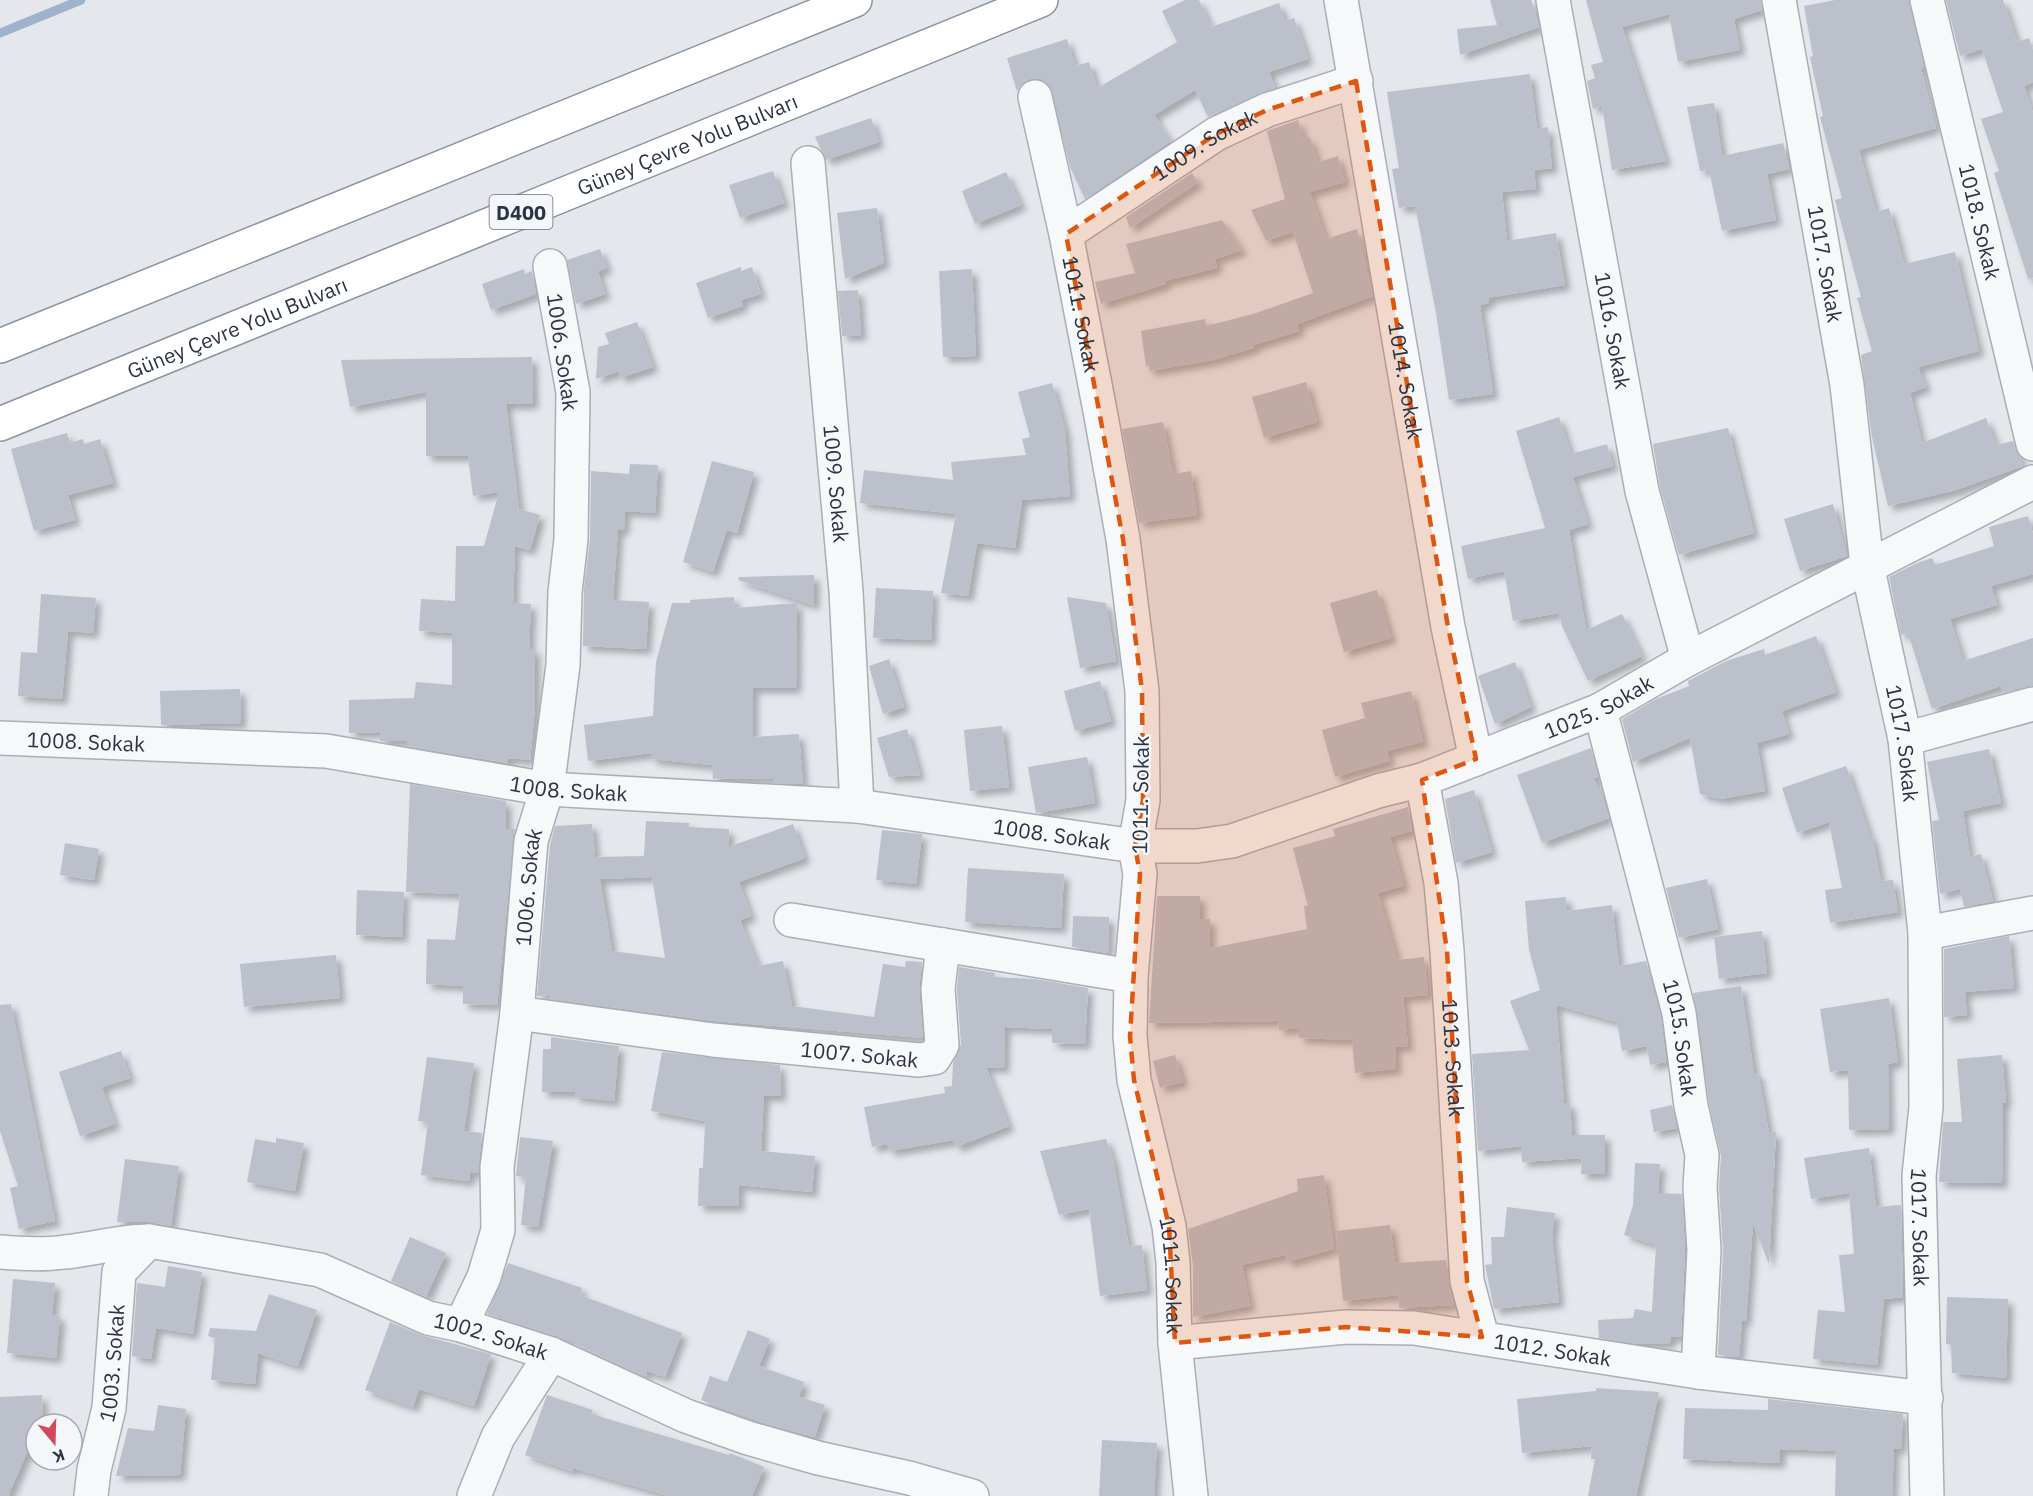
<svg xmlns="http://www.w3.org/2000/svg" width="2033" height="1496" font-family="'IBM Plex Sans',sans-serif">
  <defs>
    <filter id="shadow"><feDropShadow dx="5.5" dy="5.5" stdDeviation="3" flood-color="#0004"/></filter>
  </defs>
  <rect width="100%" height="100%" fill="#e4e7ec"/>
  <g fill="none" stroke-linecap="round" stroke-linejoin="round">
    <polyline stroke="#9fb4cc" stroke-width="9" points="0,33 81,0"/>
  </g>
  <g fill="#bbc0ca" fill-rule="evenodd" filter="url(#shadow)">
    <polygon points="1185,0 1199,0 1211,27 1279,3 1285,21 1294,18 1308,59 1269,72 1275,88 1208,117 1195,90 1154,115 1171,141 1085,199 1070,167 1049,85 1041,79 1031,79 1023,83 1017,91 1007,58 1067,39 1075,66 1089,62 1097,88 1177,42 1162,11"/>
    <polygon points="1490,0 1531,0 1539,27 1460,55 1457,29 1497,25"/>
    <polygon points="1586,0 1761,0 1762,10 1734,19 1740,50 1678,62 1669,14 1622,27 1666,161 1612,170 1602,106 1593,109 1587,81 1595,78 1591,65 1603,62"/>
    <polygon points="1835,0 1909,0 1924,67 1921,68 1936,128 1859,150 1876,212 1889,208 1904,264 1955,252 1979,351 1918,367 1926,387 1910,393 1922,443 1986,418 1996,445 2013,441 2023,466 1956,490 1888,506 1872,437 1861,355 1872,351 1857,298 1861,297 1835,200 1842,198 1820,117 1823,116 1810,57 1813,56 1804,6"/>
    <polygon points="1946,0 2003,0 2017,42 2029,38 2033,50 2033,82 2024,86 2033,113 2033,278 2028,279 1994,173 1999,171 1981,119 2003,112 1982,49 1960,56"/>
    <polygon points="1530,74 1537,129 1548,127 1552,168 1534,170 1536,189 1502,192 1507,241 1556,233 1565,285 1488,298 1489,303 1480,305 1493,394 1449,400 1436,313 1415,206 1399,208 1392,169 1399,168 1387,92"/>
    <polygon points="1714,103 1722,156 1783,143 1789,169 1767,174 1776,220 1722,231 1709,170 1700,171 1687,107"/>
    <polygon points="871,118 879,142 826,160 815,137"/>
    <polygon points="1298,120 1304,139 1310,137 1318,162 1338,156 1345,182 1310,192 1326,239 1357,229 1373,296 1297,324 1299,331 1254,345 1254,348 1213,360 1150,371 1149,366 1146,366 1141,331 1205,319 1206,326 1253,314 1313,293 1293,232 1266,241 1251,210 1285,199 1267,131"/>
    <polygon points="773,171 784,203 740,218 729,185"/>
    <polygon points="1006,172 1021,205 975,224 962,191"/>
    <polygon points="1192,173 1198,182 1130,228 1126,217"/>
    <polygon points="877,208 884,263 845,279 837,213"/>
    <polygon points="1222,220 1242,250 1215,259 1217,268 1165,281 1166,284 1101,304 1095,282 1135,273 1126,244"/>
    <polygon points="600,249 607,268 598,271 605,294 576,304 567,260"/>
    <polygon points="741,267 741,271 752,267 761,294 741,300 743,306 708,318 696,283"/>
    <polygon points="524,269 525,274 532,271 536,294 491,310 482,284"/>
    <polygon points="972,269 976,356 943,357 939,271"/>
    <polygon points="858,290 861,335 842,336 838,291"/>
    <polygon points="637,322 653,367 620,378 619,371 596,379 598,347 609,344 605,333"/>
    <polygon points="532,357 533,404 506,404 519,509 540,515 530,550 515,546 513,603 531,604 529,649 535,649 535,708 530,760 508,758 508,763 407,746 407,741 380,741 380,732 349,733 349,700 414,698 416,682 452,685 452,633 419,631 421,599 455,601 456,546 484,546 499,492 473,496 468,456 426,456 426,392 350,407 341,360"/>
    <polygon points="1306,382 1317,422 1264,438 1252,397"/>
    <polygon points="1052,383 1065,430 1070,496 1022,500 1015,548 977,543 968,596 941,593 956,514 860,503 864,470 953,480 951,462 1026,455 1022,439 1030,437 1018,392"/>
    <polygon points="1559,417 1571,454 1607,444 1613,466 1573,477 1588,524 1569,530 1586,630 1622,614 1642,656 1588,681 1562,626 1559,613 1513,621 1504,571 1468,579 1461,546 1545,528 1516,431"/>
    <polygon points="1163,422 1173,474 1191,471 1197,515 1139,523 1122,429"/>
    <polygon points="1728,428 1754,533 1679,555 1660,487 1653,444"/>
    <polygon points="67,433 70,443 83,439 84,444 100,439 113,483 68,495 75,520 34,531 11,449"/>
    <polygon points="712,461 754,472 737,533 727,530 713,572 683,562"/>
    <polygon points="630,464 658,465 655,513 625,511 624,530 618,529 613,600 649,602 646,649 583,646 584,588 590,539 591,471 629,474"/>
    <polygon points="1833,504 1847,556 1800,571 1784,519"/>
    <polygon points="2028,516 2033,534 2033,574 1991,586 1997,605 1950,619 1963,661 2033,638 2033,686 2003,693 2001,686 1932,709 1908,633 1901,635 1889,577 1917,563 1932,558 1935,565 1994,546 1989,527"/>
    <polygon points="814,575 814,605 738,580 739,577"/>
    <polygon points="876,588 933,591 931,640 873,638"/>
    <polygon points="1377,590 1391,638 1344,652 1330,603"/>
    <polygon points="41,594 96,598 93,633 68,631 62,699 18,696 21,652 37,653"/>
    <polygon points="734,597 735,608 797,603 796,688 753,688 753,737 799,734 803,784 773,783 773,778 713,779 712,765 651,759 651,753 588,761 584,725 653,716 656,662 672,603 690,603 690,600"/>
    <polygon points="1067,597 1106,603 1116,661 1080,668"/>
    <polygon points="1816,636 1836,692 1782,711 1789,734 1757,743 1765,791 1721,799 1700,794 1690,738 1633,762 1622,719 1656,699 1689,686 1688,681 1726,661 1764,649 1765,655"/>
    <polygon points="889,659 904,707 883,714 869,666"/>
    <polygon points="1515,662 1531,707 1495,724 1478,676"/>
    <polygon points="1100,681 1111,721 1075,731 1064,691"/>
    <polygon points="240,689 241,723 161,725 160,691"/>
    <polygon points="1411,691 1423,742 1387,751 1390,761 1335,777 1322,730 1365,718 1361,703"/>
    <polygon points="1002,726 1009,787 970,791 964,730"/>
    <polygon points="907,729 920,775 889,777 877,738"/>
    <polygon points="1591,748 1598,777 1594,778 1609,818 1542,843 1517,775"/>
    <polygon points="1989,749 2001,803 1963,811 1970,857 1981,854 1993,901 1964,907 1960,889 1940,894 1932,821 1939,820 1927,762"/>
    <polygon points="1087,757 1095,803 1036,813 1028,767"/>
    <polygon points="1846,766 1870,836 1872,836 1881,881 1893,880 1898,912 1830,923 1825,890 1842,888 1829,822 1797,833 1782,788"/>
    <polygon points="410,784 506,801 506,829 515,829 497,1005 463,1004 463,986 426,984 427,939 455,940 460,894 406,892"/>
    <polygon points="1474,790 1492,852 1456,863 1445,799"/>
    <polygon points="1408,807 1412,831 1390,837 1404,886 1378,893 1397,960 1424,957 1428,995 1403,997 1408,1046 1395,1047 1396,1069 1355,1073 1352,1040 1299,1038 1299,1028 1279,1030 1278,1021 1149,1023 1157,896 1200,896 1200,919 1210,919 1210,948 1307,929 1304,906 1308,906 1293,848 1335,836 1333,829"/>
    <path d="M 646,821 L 689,823 L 689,827 L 729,829 L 728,847 L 793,824 L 805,858 L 739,882 L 751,916 L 740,920 L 758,966 L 783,961 L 792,1006 L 874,1017 L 883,964 L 905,967 L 906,961 L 922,962 L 919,990 L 923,1038 L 715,1021 L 549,999 L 549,995 L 537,996 L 550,845 L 555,826 L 592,824 L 595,857 L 644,856 ZM 652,877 L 665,958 L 612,951 L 600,879 Z"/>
    <polygon points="882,830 922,834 916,884 876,880"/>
    <polygon points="65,843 99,849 94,880 60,875"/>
    <polygon points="968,868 1064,874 1061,928 965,922"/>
    <polygon points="1707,879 1718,929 1679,938 1666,888"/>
    <polygon points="357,890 404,892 402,937 356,935"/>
    <polygon points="1566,897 1567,911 1612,905 1619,966 1646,961 1661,1017 1666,1062 1650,1065 1647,1046 1622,1051 1617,1022 1556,1005 1564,1103 1570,1103 1572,1135 1605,1135 1605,1174 1581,1174 1582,1158 1522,1162 1521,1146 1478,1151 1472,1054 1529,1050 1510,1001 1540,990 1529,950 1525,901"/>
    <polygon points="1073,916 1109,917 1108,953 1072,947"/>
    <polygon points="1762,931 1767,973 1719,979 1714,937"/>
    <polygon points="2009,936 2014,988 1965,992 1967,1015 1944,1017 1944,949"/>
    <polygon points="336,955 340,998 244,1007 240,964"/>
    <polygon points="959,967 995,973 994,977 1035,979 1088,988 1085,1044 1052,1043 1052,1029 1005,1027 1004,1068 986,1067 1009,1126 956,1147 954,1140 890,1151 887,1144 872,1147 864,1107 945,1093 944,1087 952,1086 953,1063 961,1044 957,989"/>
    <polygon points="1741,986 1754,1073 1758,1073 1769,1133 1776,1132 1769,1264 1753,1223 1746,1321 1742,1320 1739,1357 1718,1355 1723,1251 1719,1187 1721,1156 1709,1103 1693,993"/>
    <polygon points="1889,998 1898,1062 1888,1064 1889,1129 1849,1130 1848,1070 1830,1072 1820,1009"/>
    <polygon points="11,1004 55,1221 19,1229 10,1188 18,1186 0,1131 0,1005"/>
    <polygon points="551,1037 619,1046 614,1101 575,1097 575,1092 542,1092 543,1049 551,1049"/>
    <polygon points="121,1051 130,1078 102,1087 115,1124 80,1136 59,1072"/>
    <polygon points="662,1052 780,1065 781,1096 764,1096 761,1151 815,1156 812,1192 739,1185 739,1206 698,1206 699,1168 703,1168 705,1121 651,1111"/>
    <polygon points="1175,1055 1183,1082 1160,1088 1153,1061"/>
    <polygon points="2002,1055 2006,1102 2003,1103 2002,1183 1939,1182 1943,1122 1962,1122 1957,1059"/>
    <polygon points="427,1057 474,1063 464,1131 482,1133 478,1173 470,1172 469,1181 421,1175 428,1122 418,1121"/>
    <polygon points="1672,1105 1677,1128 1654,1132 1650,1110"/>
    <polygon points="520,1137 553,1141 538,1227 521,1225 526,1177 516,1176"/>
    <polygon points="276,1138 304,1143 295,1191 247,1182 255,1139 276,1143"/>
    <polygon points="1106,1139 1113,1159 1129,1246 1142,1245 1147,1290 1100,1296 1089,1209 1059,1215 1040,1151"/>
    <polygon points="1869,1148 1876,1207 1901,1205 1903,1297 1884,1299 1877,1365 1813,1359 1818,1310 1845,1312 1839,1255 1854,1254 1849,1193 1811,1199 1804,1158"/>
    <polygon points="125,1159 179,1166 171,1226 149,1222 117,1222"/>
    <polygon points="1635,1163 1660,1164 1658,1193 1682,1194 1685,1250 1681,1337 1671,1336 1670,1343 1639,1344 1599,1338 1598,1320 1633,1318 1635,1309 1652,1312 1656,1245 1624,1235 1633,1205"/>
    <polygon points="1324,1175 1334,1249 1287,1262 1285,1255 1242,1265 1250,1306 1193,1317 1193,1266 1188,1229 1298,1191 1297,1179"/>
    <polygon points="1507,1207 1555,1213 1552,1235 1559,1302 1494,1309 1485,1265 1492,1264 1491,1237 1504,1237"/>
    <polygon points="1390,1225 1395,1263 1446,1260 1454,1305 1399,1308 1398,1295 1343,1301 1336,1231"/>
    <polygon points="410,1237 446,1253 426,1297 391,1281"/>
    <polygon points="508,1263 582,1288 580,1295 682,1333 665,1377 647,1371 646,1376 636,1372 575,1344 575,1342 487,1314"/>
    <polygon points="168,1266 202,1272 193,1334 156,1328 151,1359 132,1356 137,1283 165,1287"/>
    <polygon points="13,1279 55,1283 52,1315 60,1316 56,1358 7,1353"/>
    <polygon points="269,1294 317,1310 298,1366 258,1353 255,1384 211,1380 215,1338 208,1336 210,1328 256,1331"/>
    <polygon points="1947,1297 2008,1299 2006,1378 1952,1373 1951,1345 1946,1344"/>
    <polygon points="390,1322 421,1335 491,1354 474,1406 419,1389 413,1407 365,1390"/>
    <polygon points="748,1330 770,1339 759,1366 804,1382 799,1397 825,1405 815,1437 772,1425 701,1400 710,1376 727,1382"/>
    <polygon points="1596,1388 1659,1392 1636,1496 1588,1496 1595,1459 1591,1459 1592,1446 1522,1453 1517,1399 1596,1391"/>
    <polygon points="42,1395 43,1424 36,1424 36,1447 30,1446 8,1496 0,1496 0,1397"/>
    <polygon points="547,1395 593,1410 591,1414 729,1455 730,1453 764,1467 752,1496 669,1496 573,1468 572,1471 525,1455"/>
    <polygon points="1768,1399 1903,1414 1901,1449 1894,1448 1892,1496 1835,1496 1836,1451 1780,1449 1780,1463 1683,1459 1685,1408 1768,1410"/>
    <polygon points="158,1405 186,1409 180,1475 116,1476 128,1428 154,1431"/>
    <polygon points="1102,1440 1157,1443 1154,1496 1099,1496"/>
  </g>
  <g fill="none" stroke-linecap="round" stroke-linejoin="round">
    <g stroke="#a9aeb7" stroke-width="36">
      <g id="minor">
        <path id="s1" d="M 1341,0 L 1448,627 L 1476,759"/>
        <path id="s2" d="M 1553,0 L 1642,491 L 1688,659"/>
        <path id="s3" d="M 1779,0 L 1847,385 L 1867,565 L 1905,739 L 1925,933 L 1926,1107 L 1919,1176 L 1927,1496"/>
        <path id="s4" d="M 1927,0 L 2033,444"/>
        <path id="s5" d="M 1035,97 L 1066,234 L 1101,416 L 1123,539 L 1142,691 L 1143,800 L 1135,846 L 1140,874 L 1131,976 L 1130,1036 L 1134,1080 L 1169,1226 L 1173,1262 L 1175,1343 L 1191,1496"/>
        <path id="s6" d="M 808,163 L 846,591 L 857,806"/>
        <path id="s7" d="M 1066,234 L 1216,134 L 1267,110 L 1356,81"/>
        <path id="s8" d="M 1600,710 L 1679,1013 L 1691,1106 L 1702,1155 L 1700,1187 L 1704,1250 L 1698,1372"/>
        <path id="s9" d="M 0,738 L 326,751 L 547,789 L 857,806 L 1135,846 L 1197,846 L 1232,841 L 1378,791 L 1422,780 L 1600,710 L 1688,659 L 2033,482"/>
        <polyline points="1905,739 2033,704"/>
        <path id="s10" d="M 1422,780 L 1441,883 L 1447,951 L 1467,1281 L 1482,1337"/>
        <polyline points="791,920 943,945"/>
        <polyline points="1925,933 2033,913"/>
        <path id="s11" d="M 517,1013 L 713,1040 L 919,1060 L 934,1058 L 942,1045 L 938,989 L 943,945 L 1131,976"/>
        <path id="s12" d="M 0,1252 C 22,1254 43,1255 65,1252 C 94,1249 120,1241 149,1241 L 320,1270 L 428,1318 L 461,1325 L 551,1354 L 686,1416 L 748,1438 L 818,1458 L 909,1478 L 972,1496"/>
        <path id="s13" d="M 461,1325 L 484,1277 L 498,1230 L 497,1167 L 517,1013 L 531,841 L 547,789 L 563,665 L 565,592 L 571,539 L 573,392 L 550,266"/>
        <path id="s14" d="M 1175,1343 L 1346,1327 L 1414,1328 L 1698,1372 L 1926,1398"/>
        <path id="s15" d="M 91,1496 L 94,1470 L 109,1408 L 119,1272 L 149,1241"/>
        <polyline points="474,1496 498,1437 551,1354"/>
      </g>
    </g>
    <g stroke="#8b94a3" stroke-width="36">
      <g id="highway">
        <polyline points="0,346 855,0"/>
        <path id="s16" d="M 0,424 L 1041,0"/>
      </g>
    </g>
    <use href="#minor" stroke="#f7f8fa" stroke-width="33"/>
    <use href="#highway" stroke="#fff" stroke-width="33"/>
  </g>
  <path fill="#df570f" fill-opacity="0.2" stroke="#df570f" stroke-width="4.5" stroke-dasharray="12 8" stroke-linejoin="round" d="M 1356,81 L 1448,627 L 1476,759 L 1422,780 L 1447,951 L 1467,1281 L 1482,1337 L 1346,1327 L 1175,1343 L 1169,1226 L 1134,1080 L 1130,1036 L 1140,874 L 1135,846 L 1143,800 L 1142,691 L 1123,539 L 1066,234 L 1216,134 L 1267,110 Z"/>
  <g text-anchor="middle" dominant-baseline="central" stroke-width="5" stroke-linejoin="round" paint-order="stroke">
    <rect fill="#f4f6f9" stroke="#676e7b" stroke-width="1.5" x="489.5" y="195" width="63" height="34" rx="4.5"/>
    <g font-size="20" font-weight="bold" fill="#2b3445">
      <text x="521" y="212">D400</text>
    </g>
    <g font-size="21" fill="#2b3445" stroke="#f4f6f9">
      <text stroke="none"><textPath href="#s16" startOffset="742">Güney Çevre Yolu Bulvarı</textPath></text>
      <text stroke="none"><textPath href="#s7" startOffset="165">1009. Sokak</textPath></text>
      <text stroke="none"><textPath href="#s4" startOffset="228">1018. Sokak</textPath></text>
      <text stroke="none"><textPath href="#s3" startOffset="268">1017. Sokak</textPath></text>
      <text stroke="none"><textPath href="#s5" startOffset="222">1011. Sokak</textPath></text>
      <text stroke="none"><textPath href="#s16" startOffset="256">Güney Çevre Yolu Bulvarı</textPath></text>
      <text stroke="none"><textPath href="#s2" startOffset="336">1016. Sokak</textPath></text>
      <text transform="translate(563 352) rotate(82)">1006. Sokak</text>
      <text stroke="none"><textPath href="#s1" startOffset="386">1014. Sokak</textPath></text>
      <text stroke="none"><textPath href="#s6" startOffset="322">1009. Sokak</textPath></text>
      <text stroke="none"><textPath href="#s9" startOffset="1630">1025. Sokak</textPath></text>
      <text stroke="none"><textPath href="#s9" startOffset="86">1008. Sokak</textPath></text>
      <text stroke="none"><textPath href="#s3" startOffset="754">1017. Sokak</textPath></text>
      <text stroke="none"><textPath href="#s9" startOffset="572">1008. Sokak</textPath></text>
      <text transform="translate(1140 795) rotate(-89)">1011. Sokak</text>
      <text stroke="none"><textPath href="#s9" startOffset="1058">1008. Sokak</textPath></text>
      <text stroke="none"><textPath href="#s13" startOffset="447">1006. Sokak</textPath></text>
      <text stroke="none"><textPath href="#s8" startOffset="338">1015. Sokak</textPath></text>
      <text stroke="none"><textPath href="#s11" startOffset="345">1007. Sokak</textPath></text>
      <text stroke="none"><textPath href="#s10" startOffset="280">1013. Sokak</textPath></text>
      <text stroke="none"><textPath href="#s3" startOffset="1240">1017. Sokak</textPath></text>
      <text stroke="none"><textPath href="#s5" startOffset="1194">1011. Sokak</textPath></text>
      <text stroke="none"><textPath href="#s12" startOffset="507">1002. Sokak</textPath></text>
      <text stroke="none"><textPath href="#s14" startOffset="380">1012. Sokak</textPath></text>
      <text stroke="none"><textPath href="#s15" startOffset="135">1003. Sokak</textPath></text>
    </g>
  </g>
  <g transform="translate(54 1442) rotate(161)"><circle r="28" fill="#f4f6f9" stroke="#a4a8b1" stroke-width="1.5"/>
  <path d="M0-4.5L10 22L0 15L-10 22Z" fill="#d1495b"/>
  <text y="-9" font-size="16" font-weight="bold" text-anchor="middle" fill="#2b3445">K</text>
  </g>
</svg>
